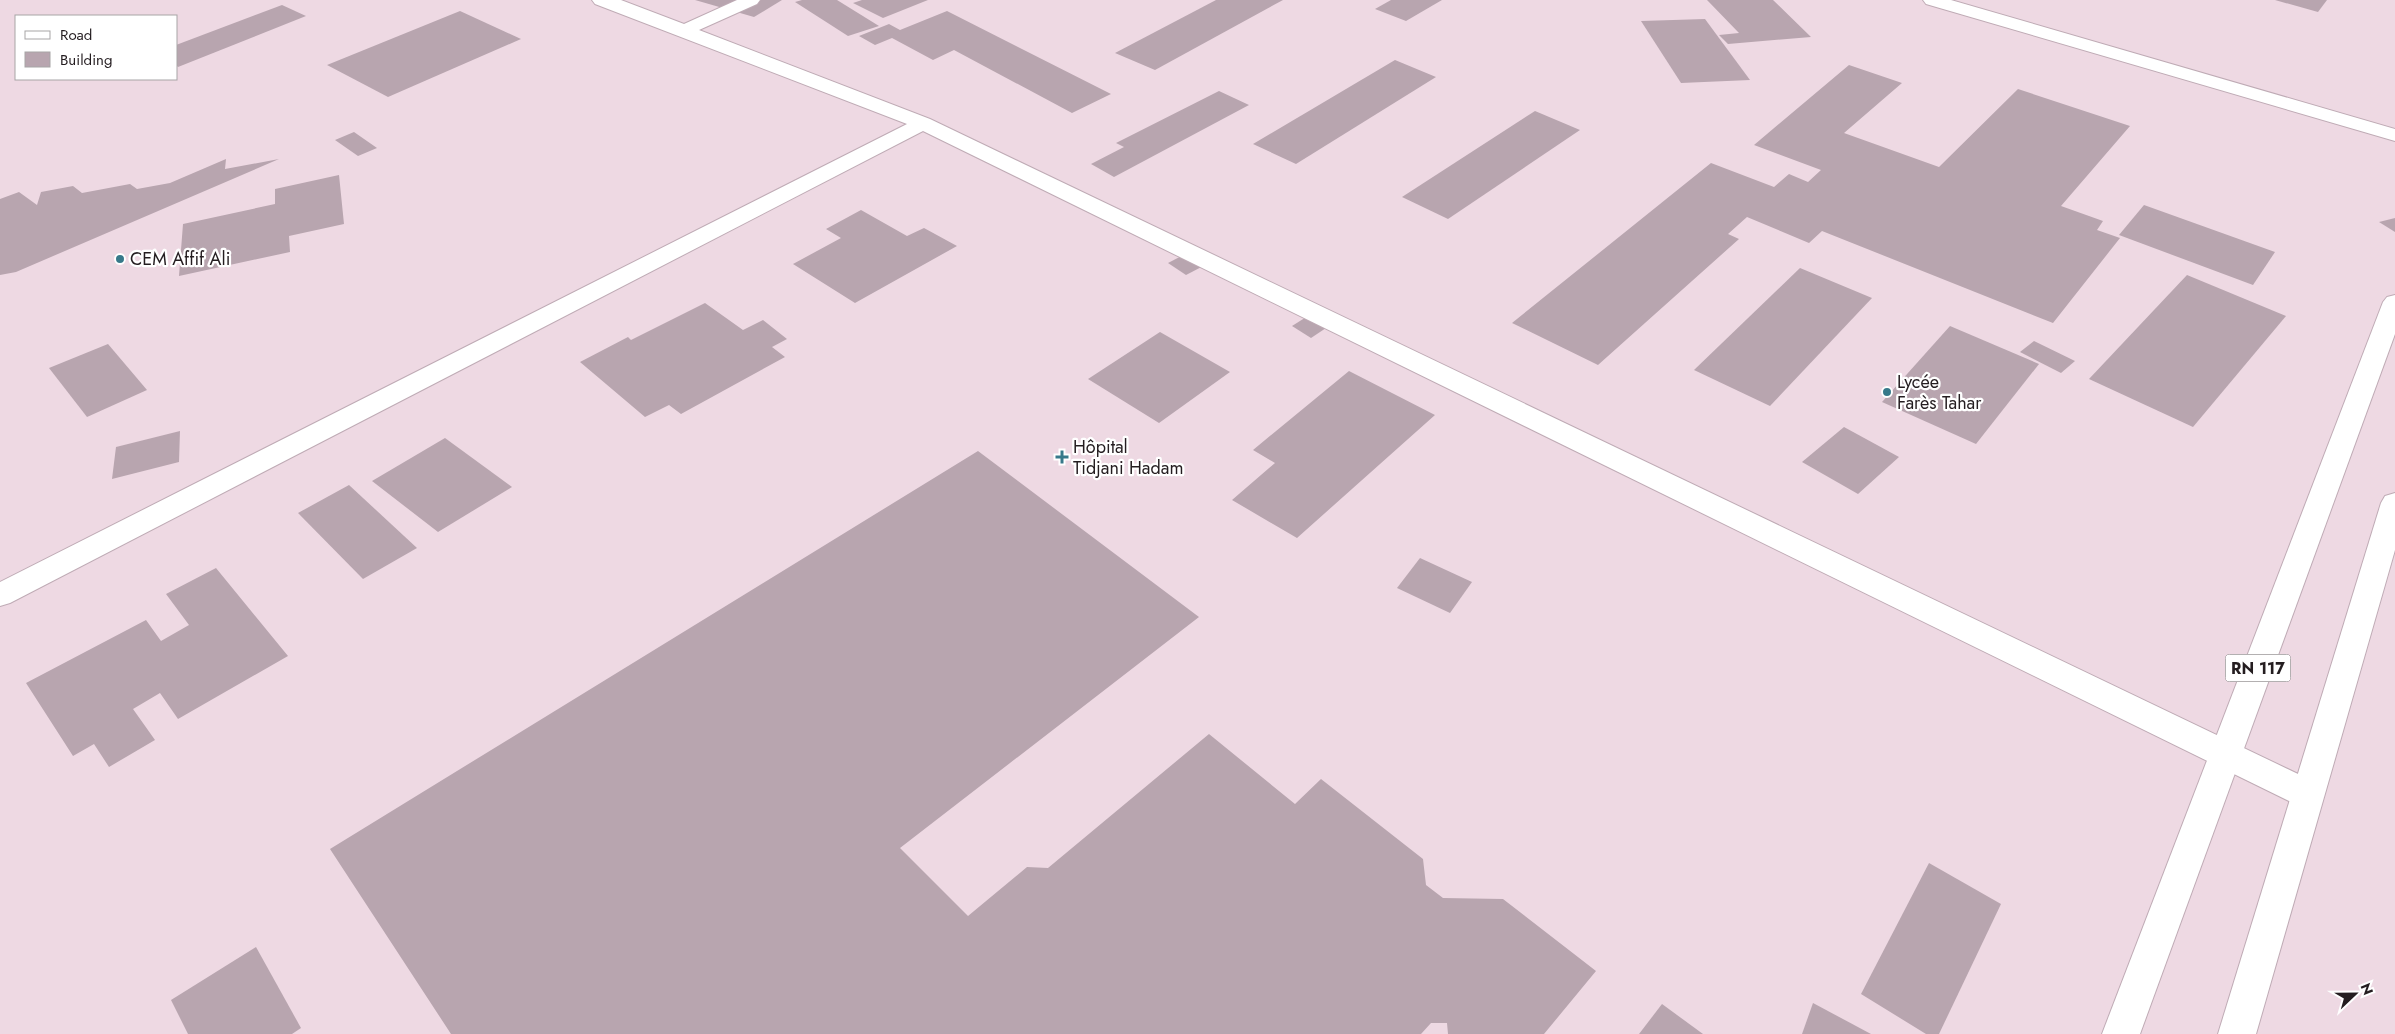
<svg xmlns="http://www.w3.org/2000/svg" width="2395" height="1034" font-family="Jost,sans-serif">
  <rect width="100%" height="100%" fill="#eed9e3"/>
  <g fill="#b8a5af">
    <polygon points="695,0 782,0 754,17"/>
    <polygon points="802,0 837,0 879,26 848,36 795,2"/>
    <polygon points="862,0 928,0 883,18 853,3"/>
    <polygon points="1216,0 1283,0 1155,70 1115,53"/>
    <polygon points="1391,0 1442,0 1406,21 1375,9"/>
    <polygon points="1707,0 1773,0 1811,37 1728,44 1719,35 1739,33"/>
    <polygon points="2275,0 2327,0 2318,12"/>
    <polygon points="282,5 306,16 178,67 176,65 176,45"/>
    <polygon points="460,11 521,39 388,97 327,65"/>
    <polygon points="947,11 1111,94 1072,113 954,50 933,60 892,38 875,45 859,36 889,24 900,30"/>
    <polygon points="1705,19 1750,80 1681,83 1641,21"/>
    <polygon points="1395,60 1436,77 1296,164 1253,144"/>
    <polygon points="1849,65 1902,83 1844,133 1939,167 2018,89 2130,126 2061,206 2103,221 2097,230 2120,238 2053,323 1822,231 1809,243 1747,217 1728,234 1739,239 1598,365 1512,323 1711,163 1774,187 1789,174 1808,182 1821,170 1754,145"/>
    <polygon points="1219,91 1249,105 1114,177 1091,164 1124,147 1116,143"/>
    <polygon points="1535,111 1580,130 1448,219 1402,197"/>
    <polygon points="354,132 377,148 358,156 335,140"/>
    <polygon points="226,159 225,169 279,159 16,272 0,275 0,199 19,192 37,205 41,192 73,186 82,193 130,184 137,189 170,183"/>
    <polygon points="339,175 344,224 289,236 290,252 179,276 183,224 275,204 275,189"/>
    <polygon points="2144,205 2275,252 2253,285 2119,235"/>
    <polygon points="861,210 907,236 924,228 957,246 855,303 793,264 841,238 826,229"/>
    <polygon points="2395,218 2395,232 2379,222"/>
    <polygon points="1195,249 1213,261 1186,275 1168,263"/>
    <polygon points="1800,268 1872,298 1770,406 1694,370"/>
    <polygon points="2187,275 2286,316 2193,427 2089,379"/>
    <polygon points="705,303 743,330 763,320 787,339 772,347 785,357 681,414 669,405 645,417 580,362 628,337 631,340"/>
    <polygon points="1319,309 1338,320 1311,338 1292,326"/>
    <polygon points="1950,326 2039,364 1976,444 1882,402"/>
    <polygon points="1160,332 1230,372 1159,423 1088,379"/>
    <polygon points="2034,341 2075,361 2061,373 2020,352"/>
    <polygon points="108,344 147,390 87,417 49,368"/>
    <polygon points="1349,371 1435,415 1297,538 1232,500 1275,463 1253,450"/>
    <polygon points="1844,427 1899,457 1858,494 1802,462"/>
    <polygon points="180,431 179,462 112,479 116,447"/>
    <polygon points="445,438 512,487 438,532 372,481"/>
    <polygon points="978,451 1199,617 900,848 968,916 1027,867 1048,868 1209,734 1295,804 1321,779 1423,859 1426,885 1443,898 1503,899 1596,971 1544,1034 1448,1034 1447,1023 1431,1023 1421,1034 451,1034 330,849"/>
    <polygon points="349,485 417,548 363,579 298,513"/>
    <polygon points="1420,558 1472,582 1450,613 1397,588"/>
    <polygon points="216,568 288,656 178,719 160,693 133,709 155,740 109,767 94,744 73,756 26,683 146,620 161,641 189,625 166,594"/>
    <polygon points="1929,863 2001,904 1939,1034 1926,1034 1861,994"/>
    <polygon points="256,947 301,1028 292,1034 188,1034 171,1000"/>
    <polygon points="1813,1003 1871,1034 1802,1034"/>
    <polygon points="1662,1004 1703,1034 1639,1034"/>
  </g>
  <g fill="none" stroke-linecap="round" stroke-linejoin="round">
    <g stroke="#bfabb5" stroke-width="2">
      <g id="minor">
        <polygon points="592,0 621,0 684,24 737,0 760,0 757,4 699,30 930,119 2319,784 2323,794 2319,804 2307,808 2295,804 923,131 10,603 0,606 0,582 907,124 595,4"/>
        <polygon points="1923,0 1951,0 2395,129 2395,141 1926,4"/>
      </g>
    </g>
    <g stroke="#bfabb5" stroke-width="2">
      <g id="major">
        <polygon points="2395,295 2395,334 2140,1034 2102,1034 2383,302 2387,297"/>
        <polygon points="2395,493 2395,550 2256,1034 2218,1034 2381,503 2385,496"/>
      </g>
    </g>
    <use href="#minor" fill="#fff" fill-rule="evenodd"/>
    <use href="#major" fill="#fff" fill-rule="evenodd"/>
  </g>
  <g fill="#37798a" stroke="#fff" stroke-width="2">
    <circle cx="120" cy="259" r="5"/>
    <circle cx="1887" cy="392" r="5"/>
    <path d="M1059.5 449.5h5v5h5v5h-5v5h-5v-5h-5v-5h5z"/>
  </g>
  <g text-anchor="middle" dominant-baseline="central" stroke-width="4.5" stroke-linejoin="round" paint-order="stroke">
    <rect fill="#fff" stroke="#666163" stroke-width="1" x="2225.5" y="654.5" width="65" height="27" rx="4"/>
    <g font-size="16" font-weight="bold" fill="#241d20">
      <text x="2258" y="668">RN 117</text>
    </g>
    <g font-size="18" fill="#241d20" stroke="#fff" text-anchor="start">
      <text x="130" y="259">CEM Affif Ali</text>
      <text x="1897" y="382">Lycée<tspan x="1897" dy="21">Farès Tahar</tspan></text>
      <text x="1073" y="447">Hôpital<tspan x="1073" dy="21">Tidjani Hadam</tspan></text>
    </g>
  </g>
  <rect x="15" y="15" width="162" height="65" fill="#ffffff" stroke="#a7a5a6"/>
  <rect x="25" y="31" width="25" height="8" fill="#ffffff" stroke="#a7a5a6"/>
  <text x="60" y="40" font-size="15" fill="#241d20">Road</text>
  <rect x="25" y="52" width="25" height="15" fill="#b8a5af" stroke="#a7a5a6"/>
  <text x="60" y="65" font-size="15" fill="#241d20">Building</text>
  <g transform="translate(2355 994) rotate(68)" stroke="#ffffff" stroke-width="4" paint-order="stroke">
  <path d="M0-4L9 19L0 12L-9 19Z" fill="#241d20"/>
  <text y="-8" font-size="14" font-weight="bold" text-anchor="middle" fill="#241d20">N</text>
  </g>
</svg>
